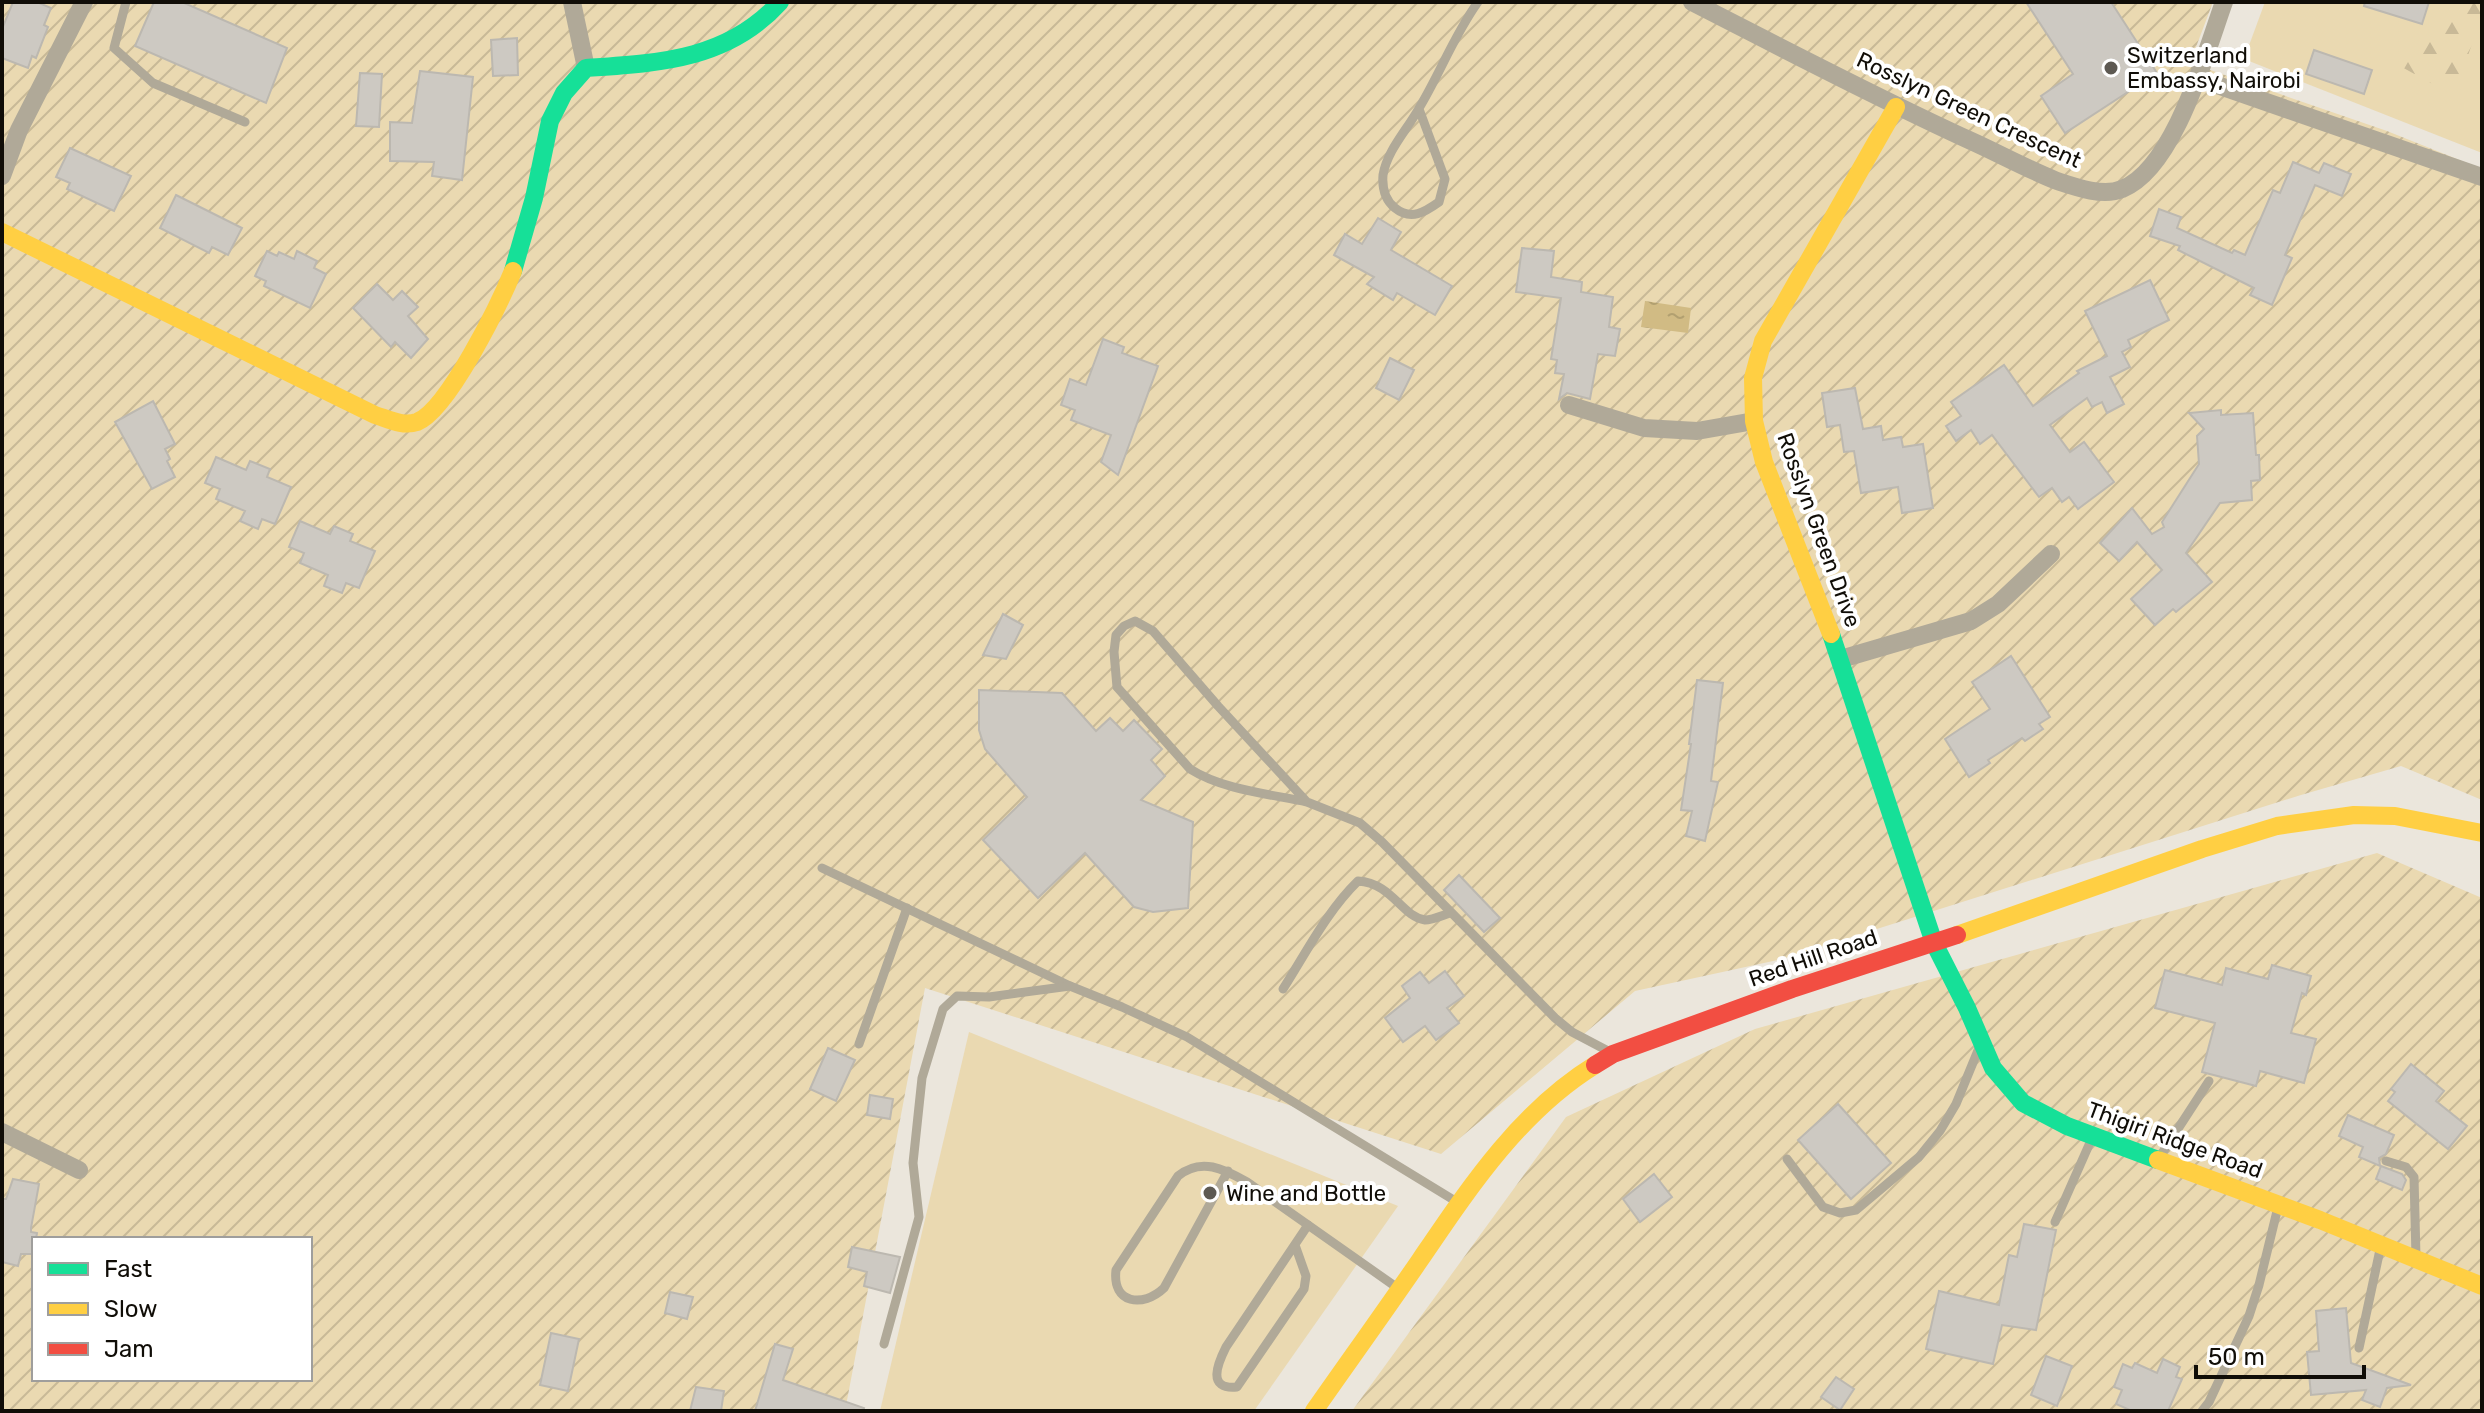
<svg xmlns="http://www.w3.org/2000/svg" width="2484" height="1413" font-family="Rubik,sans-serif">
  <defs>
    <pattern id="forest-firs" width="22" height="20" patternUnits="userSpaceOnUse" patternTransform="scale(2)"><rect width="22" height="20" fill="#ead9b1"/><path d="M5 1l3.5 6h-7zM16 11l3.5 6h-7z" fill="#c8b997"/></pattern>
    <pattern id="garden-furrows" width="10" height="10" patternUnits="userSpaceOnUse" patternTransform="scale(2)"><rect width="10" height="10" fill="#ead9b1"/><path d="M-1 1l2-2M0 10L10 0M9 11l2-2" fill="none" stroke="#c8b997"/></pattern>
    <pattern id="water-ripples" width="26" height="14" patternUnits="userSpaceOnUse" patternTransform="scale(2)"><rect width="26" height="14" fill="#d1bb84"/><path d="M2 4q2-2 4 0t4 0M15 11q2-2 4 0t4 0" fill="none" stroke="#b2a070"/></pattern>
  </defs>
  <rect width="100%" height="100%" fill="#ebe6dc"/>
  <g fill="#ead9b1">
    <polygon points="2265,2 2482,2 2482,153 2244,59"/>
    <polygon points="969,1032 1398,1206 1254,1411 880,1411"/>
  </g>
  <polygon fill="url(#forest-firs)" points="2450,2 2482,2 2482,15 2454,96 2391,61 2442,28"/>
  <g fill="url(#garden-furrows)" fill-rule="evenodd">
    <path d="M 2,2 L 2213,2 L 2190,63 L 2387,131 L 2482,169 L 2482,800 L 2401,766 L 2301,795 L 1782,959 L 1635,991 L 1441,1154 L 925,988 L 845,1411 L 2,1411 ZM 34,1239 L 310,1239 L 310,1379 L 34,1379 Z"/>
    <polygon points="2377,853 2482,898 2482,1411 1352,1411 1566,1117 1755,1029"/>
  </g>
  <polygon fill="url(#water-ripples)" points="1645,301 1691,308 1688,333 1641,327"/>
  <g fill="#cdc9c2" stroke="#bcb8b0" stroke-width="2">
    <polygon points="13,2 37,2 51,8 44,25 48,27 36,58 32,56 28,68 2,58 2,29"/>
    <polygon points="154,2 182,2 287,48 266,103 135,46"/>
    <polygon points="2026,2 2111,2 2157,73 2065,133 2041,96 2073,74"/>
    <polygon points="2365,2 2429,2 2422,24 2364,6"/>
    <polygon points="517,38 518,75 493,76 491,40"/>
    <polygon points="2314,50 2372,70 2364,94 2306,74"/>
    <polygon points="420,71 473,77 462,180 432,176 434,162 390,161 390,122 412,123"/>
    <polygon points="360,73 382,74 379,127 356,126"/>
    <polygon points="70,148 131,176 114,211 67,189 70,183 56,177"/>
    <polygon points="2293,162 2319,173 2324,163 2351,174 2342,196 2315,185 2285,255 2292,258 2272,305 2250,295 2254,288 2178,250 2180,246 2150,236 2159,209 2181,217 2177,228 2232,253 2234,250 2245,255 2273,190 2280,193"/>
    <polygon points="176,195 242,228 228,255 212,247 209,253 160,228"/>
    <polygon points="1378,218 1401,232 1391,250 1452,286 1435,315 1397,293 1393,300 1367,284 1374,277 1334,255 1345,234 1362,244"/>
    <polygon points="1522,248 1554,251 1551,277 1582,282 1581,292 1613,297 1609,327 1620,329 1615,356 1598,354 1590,399 1567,393 1559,399 1564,374 1555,373 1557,360 1551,359 1561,298 1516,292"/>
    <polygon points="267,251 277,256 279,252 294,259 297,251 317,261 314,268 326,274 310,308 264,286 266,281 255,276"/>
    <polygon points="2150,280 2169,320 2128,340 2131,347 2122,352 2130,367 2110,377 2124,404 2107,413 2102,402 2092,407 2087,398 2050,425 2070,452 2084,442 2114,482 2078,509 2069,497 2062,502 2052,488 2039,497 1992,435 1980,444 1971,430 1956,441 1946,426 1961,416 1951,402 2004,365 2033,406 2079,373 2077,371 2107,356 2085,311"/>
    <polygon points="377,284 393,300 402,291 418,307 408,316 428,339 411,358 395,342 391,347 353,308"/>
    <polygon points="1103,339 1124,347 1122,353 1158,366 1118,475 1101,462 1111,435 1071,420 1075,410 1061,405 1070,379 1086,385"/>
    <polygon points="1390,358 1414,370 1399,400 1376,388"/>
    <polygon points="1855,388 1863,429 1881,426 1883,440 1901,437 1903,447 1923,444 1933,508 1902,513 1898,487 1861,493 1854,451 1844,452 1840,425 1827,427 1822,393"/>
    <polygon points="153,401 175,444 165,449 170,459 167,461 175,477 152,489 115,422"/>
    <polygon points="2221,410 2221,415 2253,413 2256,455 2259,455 2260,480 2251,481 2252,500 2220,503 2186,553 2212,582 2176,612 2173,609 2155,625 2131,599 2162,570 2137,542 2119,561 2100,543 2132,508 2152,534 2164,527 2162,522 2199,464 2197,436 2204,429 2189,413"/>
    <polygon points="216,457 246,470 250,461 270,469 267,477 291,487 275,524 262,519 258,529 240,521 245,511 216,499 220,489 205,483"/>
    <polygon points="300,521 330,534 334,526 353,534 350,541 375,551 359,588 346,583 342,593 324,586 328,575 300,563 304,553 289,547"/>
    <polygon points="1003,614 1023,625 1006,659 983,655"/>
    <polygon points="2011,656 2050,717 2039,724 2043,729 2025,741 2022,738 1988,760 1990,763 1969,777 1945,739 1990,709 1972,682"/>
    <polygon points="1697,680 1723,683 1711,781 1718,782 1705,841 1686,836 1692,811 1681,810 1691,744 1689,744"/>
    <polygon points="979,690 1062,693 1096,731 1110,718 1123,731 1134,720 1162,749 1151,760 1165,776 1141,800 1193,822 1188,908 1153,912 1134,907 1085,853 1038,898 983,840 1027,797 985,749 979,730"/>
    <polygon points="1459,875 1500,918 1484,932 1444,890"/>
    <polygon points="2272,965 2311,976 2306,995 2302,993 2291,1033 2316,1039 2304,1083 2260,1071 2256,1086 2202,1072 2215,1023 2155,1008 2165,970 2222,985 2226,968 2268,979"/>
    <polygon points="1445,971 1464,996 1447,1008 1459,1023 1436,1040 1425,1026 1403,1042 1385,1018 1410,998 1402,986 1420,972 1429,983"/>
    <polygon points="828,1048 855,1060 836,1101 810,1089"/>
    <polygon points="2411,1064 2444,1091 2436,1101 2467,1126 2448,1149 2388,1101 2395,1092 2391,1089"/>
    <polygon points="870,1095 893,1099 890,1119 867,1115"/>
    <polygon points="1838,1104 1891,1163 1851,1199 1798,1140"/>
    <polygon points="2348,1115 2394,1135 2386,1154 2379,1158 2380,1166 2359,1157 2363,1147 2339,1136"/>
    <polygon points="2381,1166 2402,1174 2406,1180 2402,1190 2376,1179"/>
    <polygon points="1654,1174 1672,1197 1640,1222 1623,1199"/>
    <polygon points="13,1179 39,1184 31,1228 31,1232 37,1233 36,1239 34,1239 33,1254 21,1254 18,1266 2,1262 2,1199 6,1199"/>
    <polygon points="2024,1224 2056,1230 2036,1330 2002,1325 1993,1364 1926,1349 1939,1291 1999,1305 2009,1255 2017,1257"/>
    <polygon points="852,1247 900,1257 890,1293 864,1286 867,1272 848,1267"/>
    <polygon points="670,1292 693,1297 687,1319 665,1313"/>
    <polygon points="2346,1308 2351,1363 2411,1385 2387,1388 2380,1407 2362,1400 2366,1390 2311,1395 2307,1352 2319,1351 2316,1311"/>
    <polygon points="551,1333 579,1339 568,1391 540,1385"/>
    <polygon points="775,1344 793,1349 783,1380 864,1408 863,1411 755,1411"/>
    <polygon points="2046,1356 2072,1366 2057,1406 2031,1395"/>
    <polygon points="2163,1359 2180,1367 2176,1377 2182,1379 2168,1411 2132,1411 2116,1404 2122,1390 2114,1387 2123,1364 2132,1368 2135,1363 2157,1373"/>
    <polygon points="1836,1377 1854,1389 1840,1410 1821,1397"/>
    <polygon points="696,1387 724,1391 721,1411 690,1411"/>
  </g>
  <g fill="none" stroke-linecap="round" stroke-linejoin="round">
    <g stroke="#b0a998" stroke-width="9">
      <polyline points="126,2 114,48 153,83 245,122"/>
      <path d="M 1419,109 L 1445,179 L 1439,202 C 1425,212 1411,221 1395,208 C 1385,200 1382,188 1383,175 C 1387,151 1406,131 1418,110 C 1440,74 1453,37 1478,2"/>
      <path d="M 1307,802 C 1270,794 1223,790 1190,769 L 1117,687 L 1114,652 L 1116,635 L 1124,626 L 1135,621 L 1153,631 L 1218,706 L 1307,802 L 1360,823 L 1382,842 L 1555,1018 L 1572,1032 L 1610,1052"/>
      <polyline points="822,868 1070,986"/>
      <path d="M 1283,989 C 1306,953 1327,911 1358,881 C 1392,883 1402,917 1425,920 C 1433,920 1443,915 1450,913"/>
      <polyline points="859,1044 907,908"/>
      <polyline points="2159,1158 2209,1081"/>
      <polyline points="1787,1159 1823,1207 1840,1213 1856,1210 1919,1157 1940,1131 1956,1104 1979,1048"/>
      <polyline points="2386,1161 2406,1167 2414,1177 2416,1257"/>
      <path d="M 1228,1171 L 1164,1288 C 1143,1308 1112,1304 1116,1270 L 1178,1176 C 1201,1157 1224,1169 1247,1182 L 1399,1289"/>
      <polyline points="2055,1222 2092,1138"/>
      <path d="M 1295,1245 L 1306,1276 L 1304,1289 L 1237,1387 C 1206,1390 1218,1363 1226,1347 L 1308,1225"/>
      <polyline points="884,1344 919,1217 913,1163 922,1078 943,1009 957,996 989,997 1070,986 1122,1007 1187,1037 1457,1202"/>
      <polyline points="2359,1348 2381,1245"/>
      <polyline points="2202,1411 2209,1402 2249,1316 2259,1285 2278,1207"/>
    </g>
    <g stroke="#b0a998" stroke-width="18">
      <polyline points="572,2 586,68"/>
      <path d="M 1692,2 C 1784,49 1875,97 1969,140 C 1998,153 2027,169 2057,181 C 2075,187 2103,197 2122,189 C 2174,169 2206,52 2224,2"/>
      <polyline points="2197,78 2482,177"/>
      <polyline points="2,176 19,130 84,2"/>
      <polyline points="1569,405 1644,428 1697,431 1754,421"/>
      <polyline points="1841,659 1971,621 1998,604 2051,554"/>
      <polyline points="2,1132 79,1170"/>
    </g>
    <g stroke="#16e098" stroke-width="18">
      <path d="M 513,271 L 534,198 L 550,121 L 564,93 L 586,68 C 659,63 728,60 780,2"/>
      <polyline points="1831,634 1934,943 1967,1008 1993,1068 2023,1103 2067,1126 2158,1160"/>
    </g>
    <g stroke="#ffcf43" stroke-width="18">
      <path d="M 2,232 L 375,415 C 388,419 403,427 417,422 C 448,410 500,303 513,271"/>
      <polyline points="1831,634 1764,462 1754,421 1753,378 1763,341 1896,107"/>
      <polyline points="1957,935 2202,849 2277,826 2354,815 2395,816 2482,833"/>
      <polyline points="2158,1160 2320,1220 2482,1286"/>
      <path d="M 1314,1411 C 1349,1361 1385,1311 1420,1260 C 1469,1188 1519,1112 1595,1065"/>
    </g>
    <polyline stroke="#f24e42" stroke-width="18" points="1595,1065 1613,1054 1792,989 1957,935"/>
  </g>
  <g fill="#5d5952" stroke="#fff" stroke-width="3">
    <circle cx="2111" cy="68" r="8"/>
    <circle cx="1210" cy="1193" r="8"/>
  </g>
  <g text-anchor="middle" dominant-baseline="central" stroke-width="8" stroke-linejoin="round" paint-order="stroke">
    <g font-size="22" fill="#100d07" stroke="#fff" text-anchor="start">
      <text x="2127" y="55">Switzerland<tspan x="2127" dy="25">Embassy, Nairobi</tspan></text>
      <text x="1226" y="1193">Wine and Bottle</text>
    </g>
    <g font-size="22" fill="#100d07" stroke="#fff">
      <text transform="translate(1969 110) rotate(25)">Rosslyn Green Crescent</text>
      <text transform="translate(1819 530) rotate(70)">Rosslyn Green Drive</text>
      <text transform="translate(1813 958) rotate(-19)">Red Hill Road</text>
      <text transform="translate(2175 1140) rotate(20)">Thigiri Ridge Road</text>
    </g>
  </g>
  <rect width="2484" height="1413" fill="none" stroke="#100d07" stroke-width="8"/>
  <rect x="32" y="1237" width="280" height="144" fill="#ffffff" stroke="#9f9e9c" stroke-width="2"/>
  <rect x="48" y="1263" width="40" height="12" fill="#16e098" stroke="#9f9e9c" stroke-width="2"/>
  <text x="104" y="1277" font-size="24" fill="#100d07">Fast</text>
  <rect x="48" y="1303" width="40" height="12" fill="#ffcf43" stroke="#9f9e9c" stroke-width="2"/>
  <text x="104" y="1317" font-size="24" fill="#100d07">Slow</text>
  <rect x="48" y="1343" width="40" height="12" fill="#f24e42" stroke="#9f9e9c" stroke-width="2"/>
  <text x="104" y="1357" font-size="24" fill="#100d07">Jam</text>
  <path d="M2196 1365v12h168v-12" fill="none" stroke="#100d07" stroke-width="4"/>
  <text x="2208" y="1365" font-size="24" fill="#100d07" stroke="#ffffff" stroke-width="6" paint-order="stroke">50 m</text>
</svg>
